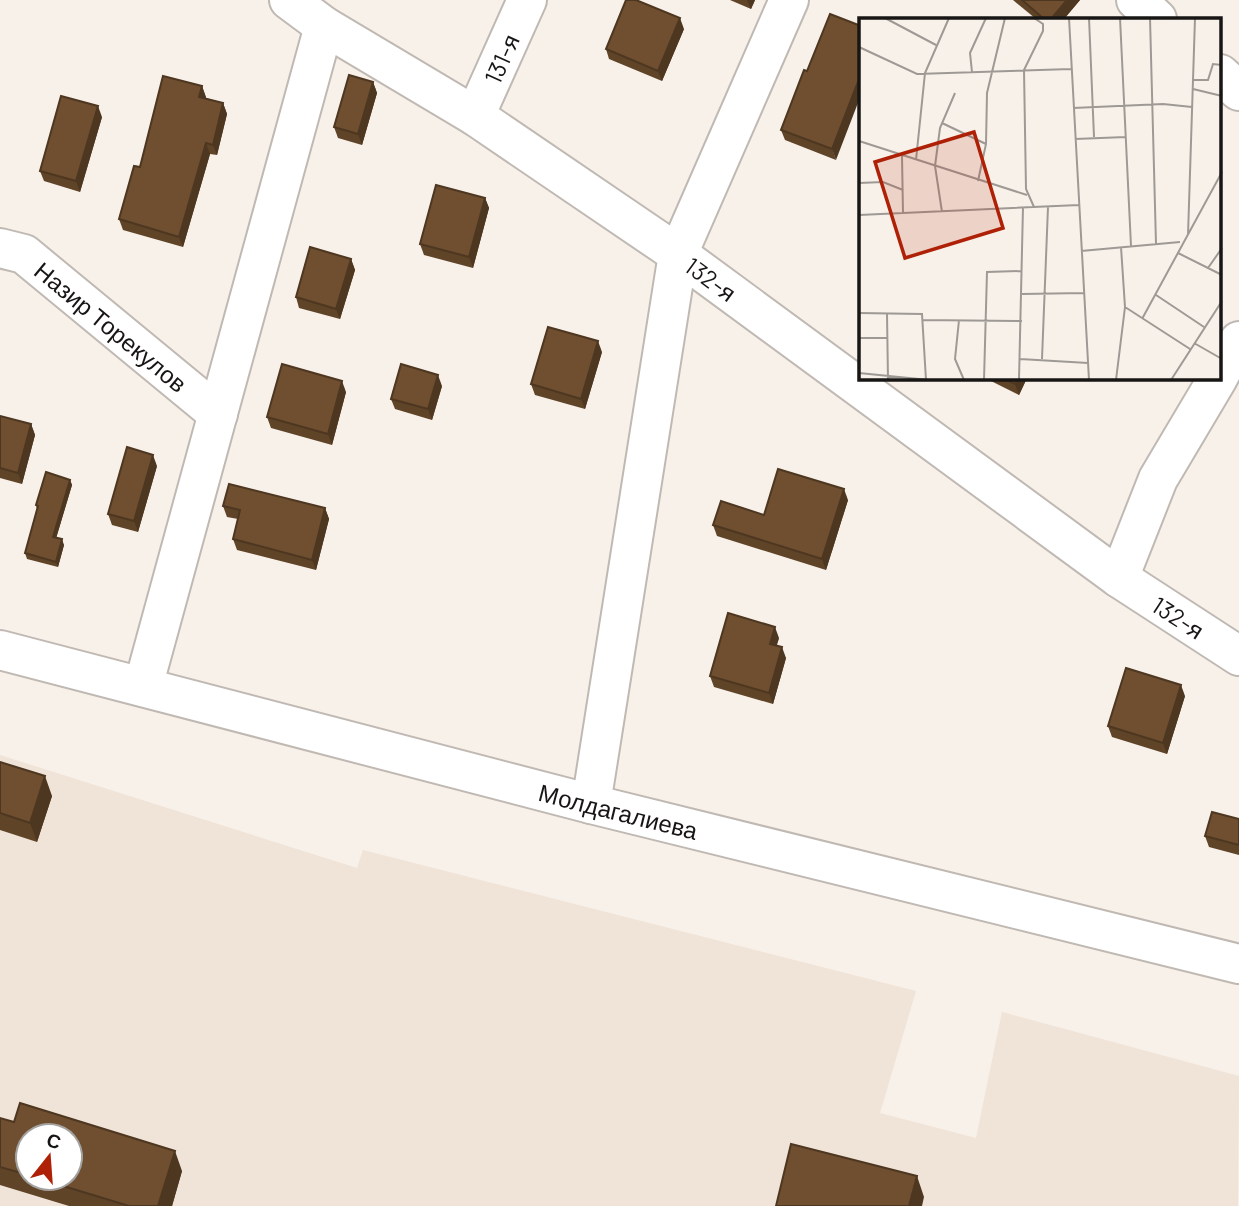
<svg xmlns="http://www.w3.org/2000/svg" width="1239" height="1206" font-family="Barlow,sans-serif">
  <rect width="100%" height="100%" fill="#f8f1ea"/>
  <path fill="#f0e3d7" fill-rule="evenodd" d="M 0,755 L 357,868 L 363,850 L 916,991 L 880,1113 L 976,1138 L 1002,1012 L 1239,1076 L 1238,1206 L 0,1206 ZM 28,1136 L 70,1136 L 70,1178 L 28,1178 Z"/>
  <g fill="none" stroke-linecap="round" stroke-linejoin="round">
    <g stroke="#c0b9b3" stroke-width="42">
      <g id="minor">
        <path id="s1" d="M 289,0 L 324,26 L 475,116 L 678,254 L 1119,578 L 1239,656"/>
        <polyline points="1136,0 1157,19"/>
        <polyline points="1220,74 1239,91"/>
        <path id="s2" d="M 475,116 L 527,0"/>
        <path id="s3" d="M 0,248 L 24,254 L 218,414"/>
        <polyline points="1220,374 1239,341"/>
        <polyline points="1119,578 1158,479 1218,378"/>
        <path id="s4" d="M 0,650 L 591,804 L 1239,964"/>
        <polyline points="143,687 324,26"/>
        <polyline points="591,804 678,254 789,0"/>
      </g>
    </g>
    <use href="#minor" stroke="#fff" stroke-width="38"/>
  </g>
  <g fill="#5f4428" fill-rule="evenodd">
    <polygon points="730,0 755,0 751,9"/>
    <polygon points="1013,0 1080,0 1064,19 1036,19"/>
    <polygon points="684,29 662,81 609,59 606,49"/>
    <polygon points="807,71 836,160 785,140 781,130"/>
    <polygon points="373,82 377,93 362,145 338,138 334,127"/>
    <polygon points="202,86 206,98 223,103 227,114 217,155 210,154 183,247 123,230 119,219 140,167"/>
    <polygon points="102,117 80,192 44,181 40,171"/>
    <polygon points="485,198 489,208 473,268 424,255 420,244"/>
    <polygon points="351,259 355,270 340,319 299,308 296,297"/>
    <polygon points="602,352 585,409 535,395 531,384"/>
    <polygon points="985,378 1027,378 1019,395"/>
    <polygon points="442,386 432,420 395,409 391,399"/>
    <polygon points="346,392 332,445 271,428 267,417"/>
    <polygon points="0,416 31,424 35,435 22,484 0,478"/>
    <polygon points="157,466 138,532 112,525 108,514"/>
    <polygon points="70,480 72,485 56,538 64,545 58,567 27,559 25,553 37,509 36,505"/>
    <polygon points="848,500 826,570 717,536 713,525"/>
    <polygon points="223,506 325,508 329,519 316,570 237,550 233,539 238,519 227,517"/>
    <polygon points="779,638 776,646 786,658 773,704 714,687 710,676"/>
    <polygon points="1185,696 1167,754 1112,737 1108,726"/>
    <polygon points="0,762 52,796 37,842 0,830"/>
    <polygon points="1239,819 1239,855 1209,847 1205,836"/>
    <path d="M 0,1118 L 182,1171 L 172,1206 L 69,1206 L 0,1185 ZM 28,1136 L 70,1178 L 28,1178 Z"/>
  </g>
  <g fill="#4e3721">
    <polygon points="747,0 755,0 751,9"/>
    <polygon points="1067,0 1080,0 1064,19 1051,19"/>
    <polygon points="680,18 684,29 662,81 658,71"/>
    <polygon points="861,74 861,95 836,160 832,149"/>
    <polygon points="373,82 377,93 362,145 358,134"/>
    <polygon points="202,86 206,97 203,107 199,97"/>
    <polygon points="223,103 227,114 217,155 213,145"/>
    <polygon points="98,106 102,117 80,192 76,181"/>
    <polygon points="206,143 210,154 183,247 179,237"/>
    <polygon points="485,198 489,208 473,268 469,257"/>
    <polygon points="351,259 355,270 340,319 336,309"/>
    <polygon points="598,341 602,352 585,409 581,399"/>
    <polygon points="438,375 442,386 432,420 428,409"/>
    <polygon points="1018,378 1027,378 1019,395 1015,384"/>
    <polygon points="342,381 346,392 332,445 328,434"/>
    <polygon points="31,424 35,435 22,484 18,473"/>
    <polygon points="153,455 157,466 138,532 134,521"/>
    <polygon points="70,480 72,485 55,542 53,537"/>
    <polygon points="844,489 848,500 826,570 822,559"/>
    <polygon points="325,508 329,519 316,570 312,560"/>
    <polygon points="62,539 64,545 58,567 56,562"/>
    <polygon points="775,627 779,638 774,655 770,644"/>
    <polygon points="782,647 786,658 773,704 769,693"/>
    <polygon points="1181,685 1185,696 1167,754 1163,743"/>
    <polygon points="45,776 52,796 37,842 30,823"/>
    <polygon points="175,1151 182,1171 172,1206 158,1206"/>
    <polygon points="917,1176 924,1197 922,1206 909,1206"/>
  </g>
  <g fill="#6f4f2f" stroke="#4e3721" stroke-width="2">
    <polygon points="626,0 636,0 680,18 658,71 606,49"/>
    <polygon points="1022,0 1067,0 1051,19 1044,19"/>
    <polygon points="830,14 861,26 861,74 832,149 781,130 804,70 807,71"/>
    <polygon points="349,75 373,82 358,134 334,127"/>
    <polygon points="163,76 202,86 199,97 223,103 213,145 206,143 179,237 119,219 134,166 140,167"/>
    <polygon points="61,96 98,106 76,181 40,171"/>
    <polygon points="436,185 485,198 469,257 420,244"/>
    <polygon points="310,247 351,259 336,309 296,297"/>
    <polygon points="548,327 598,341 581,399 531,384"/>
    <polygon points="282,364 342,381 328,434 267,417"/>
    <polygon points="401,364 438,375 428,409 391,399"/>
    <polygon points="1003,378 1018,378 1015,384"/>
    <polygon points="0,416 31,424 18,473 0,468"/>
    <polygon points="127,447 153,455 134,521 108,514"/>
    <polygon points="778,469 844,489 822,559 713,525 721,501 764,515"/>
    <polygon points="46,472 70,480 53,537 62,539 56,562 25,553 38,506 36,505"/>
    <polygon points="229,484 325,508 312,560 233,539 240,510 223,506"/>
    <polygon points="728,613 775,627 770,644 782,647 769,693 710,676"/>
    <polygon points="1126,668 1181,685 1163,743 1108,726"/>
    <polygon points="0,762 45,776 30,823 0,813"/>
    <polygon points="1212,812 1239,819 1239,845 1205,836"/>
    <polygon points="20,1103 175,1151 158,1206 129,1206 37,1178 70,1178 70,1136 28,1136 28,1175 0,1167 0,1118 14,1122"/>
    <polygon points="791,1144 917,1176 909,1206 776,1206"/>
  </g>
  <g text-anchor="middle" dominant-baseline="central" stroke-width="7" stroke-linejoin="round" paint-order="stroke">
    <g font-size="24" fill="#181614" stroke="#fff">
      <text stroke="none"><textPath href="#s2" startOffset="63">131-я</textPath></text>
      <text stroke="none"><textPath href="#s1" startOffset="506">132-я</textPath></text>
      <text stroke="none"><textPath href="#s3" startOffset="138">Назир Торекулов</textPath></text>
      <text stroke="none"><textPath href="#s1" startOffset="1083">132-я</textPath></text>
      <text stroke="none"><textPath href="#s4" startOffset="639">Молдагалиева</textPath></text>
    </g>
  </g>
  <g transform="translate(859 18)">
    <rect width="362" height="362" fill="#f8f1ea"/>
    <path fill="none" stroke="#9e9994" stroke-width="2" d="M 26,0 L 77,27M 210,0 L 230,362M 230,0 L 235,119M 261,0 L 272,228M 291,0 L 297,226M 0,29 L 58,56 L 212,51M 113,54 L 111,35 L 127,0M 334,62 L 349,62 L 354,46 L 363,47M 334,71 L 363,78M 214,90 L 304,86 L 333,89M 83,105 L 127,126M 216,121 L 267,119M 0,123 L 168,177M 43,138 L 44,195M 57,142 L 66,55 L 90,0M 119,163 L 127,126 L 128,75 L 146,0M 0,165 L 24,164 L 44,172M 175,189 L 167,171 L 165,52 L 184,13 L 184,6 L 175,0M 83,194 L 76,148 L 81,110 L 96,75M 0,197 L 220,187M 329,217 L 336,0M 222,233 L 321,224M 319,235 L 363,257M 349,250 L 363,230M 163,276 L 225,275M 297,277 L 345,309M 266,289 L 331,331M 0,295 L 63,296 L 67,362M 28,296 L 29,362M 283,301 L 363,154M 63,302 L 163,303M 100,302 L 96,341 L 105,362M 0,320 L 29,320M 335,325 L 363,341M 161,341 L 229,345M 183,341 L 189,189M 0,355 L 70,362M 125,362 L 128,254 L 163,253M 160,362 L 164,189M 257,362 L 266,289 L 262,229M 312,362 L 363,283"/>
    <path fill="#af2107" fill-opacity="0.15" stroke="#af2107" stroke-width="3.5" d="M 115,114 L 144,210 L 46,240 L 16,144 Z"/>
    <rect width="362" height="362" fill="none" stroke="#181614" stroke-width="3.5"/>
  </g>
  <g transform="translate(49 1157) rotate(17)"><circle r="33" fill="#ffffff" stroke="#a3a2a1" stroke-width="2"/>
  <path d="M0-5L12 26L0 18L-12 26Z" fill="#af2107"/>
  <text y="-10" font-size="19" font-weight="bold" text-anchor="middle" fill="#181614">С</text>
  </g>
</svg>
